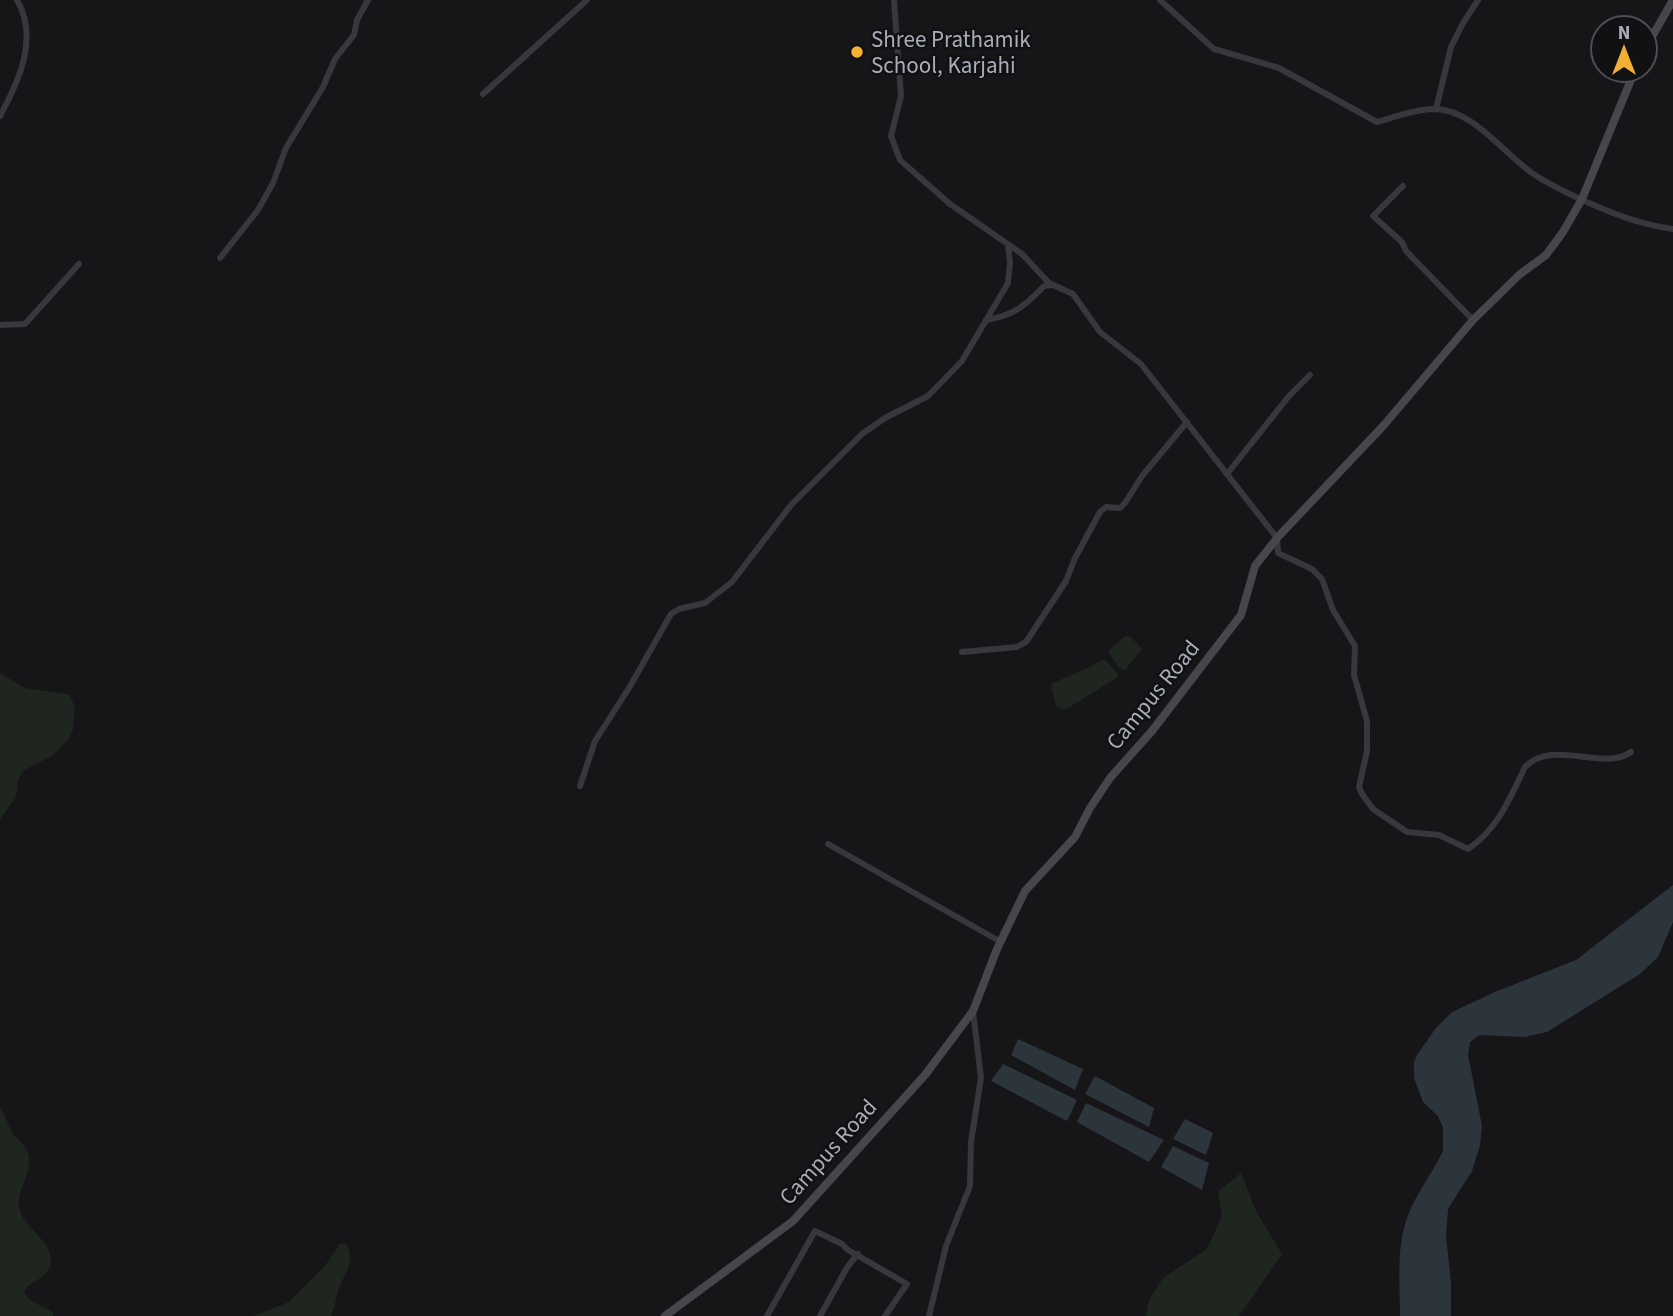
<svg xmlns="http://www.w3.org/2000/svg" width="1673" height="1316" font-family="'Source Sans 3',sans-serif">
  <rect width="100%" height="100%" fill="#161618"/>
  <g fill="#1e261f">
    <polygon points="1125,636 1130,636 1142,649 1125,670 1119,668 1108,651"/>
    <polygon points="1101,660 1105,660 1116,671 1118,677 1068,708 1063,710 1056,706 1051,684 1090,667"/>
    <polygon points="0,673 25,688 67,694 71,697 75,708 73,729 69,739 53,755 23,771 18,780 16,797 0,819"/>
    <path d="M 0,1108 C 6,1115 7,1124 12,1132 C 15,1138 23,1142 26,1148 C 38,1169 13,1190 20,1211 C 25,1228 57,1245 50,1266 C 46,1279 30,1281 24,1291 C 27,1303 44,1305 53,1313 L 53,1316 L 0,1316 Z"/>
    <polygon points="1241,1173 1256,1211 1282,1254 1239,1316 1146,1316 1149,1300 1163,1278 1207,1249 1222,1216 1218,1191"/>
    <path d="M 340,1244 L 346,1244 C 356,1261 345,1272 339,1288 C 336,1297 335,1307 331,1316 L 254,1316 L 289,1302 L 324,1267 Z"/>
  </g>
  <g fill="#2c353c">
    <path d="M 1673,885 L 1673,922 L 1658,957 L 1640,974 L 1547,1032 L 1525,1037 L 1480,1035 L 1470,1042 L 1468,1055 L 1482,1126 L 1480,1145 L 1472,1171 L 1448,1209 L 1446,1236 L 1451,1283 L 1451,1316 L 1400,1316 C 1400,1283 1396,1251 1407,1218 C 1415,1195 1432,1174 1443,1151 L 1443,1127 L 1438,1116 L 1423,1102 L 1414,1078 L 1414,1062 L 1417,1055 L 1436,1028 L 1452,1012 L 1495,992 L 1576,960 Z"/>
    <polygon points="1018,1039 1083,1069 1075,1090 1011,1055"/>
    <polygon points="1003,1064 1077,1100 1067,1121 991,1081"/>
    <polygon points="1095,1076 1154,1108 1149,1127 1085,1094"/>
    <polygon points="1086,1103 1164,1140 1149,1162 1077,1122"/>
    <polygon points="1185,1119 1213,1133 1206,1155 1173,1139"/>
    <polygon points="1173,1146 1209,1163 1202,1190 1161,1167"/>
  </g>
  <g fill="none" stroke-linecap="round" stroke-linejoin="round">
    <g stroke="#37383d" stroke-width="6">
      <path d="M 894,0 L 901,96 L 891,136 L 900,160 L 950,204 L 1022,254 L 1049,283 L 1073,294 L 1100,332 L 1141,364 L 1277,538 L 1278,553 L 1312,569 L 1322,579 L 1333,610 L 1355,646 L 1354,675 L 1367,721 L 1367,751 L 1359,787 L 1362,794 L 1373,809 L 1407,832 L 1439,835 L 1468,849 C 1498,829 1510,798 1525,767 C 1553,738 1604,772 1631,752"/>
      <path d="M 1160,0 L 1214,49 L 1279,68 L 1377,122 C 1395,117 1416,109 1435,109 C 1475,110 1504,155 1535,175 C 1550,185 1566,192 1582,200 C 1614,214 1638,224 1673,229"/>
      <polyline points="483,94 587,0"/>
      <polyline points="1436,109 1451,47 1463,23 1478,0"/>
      <path d="M 0,116 C 19,81 39,38 17,0"/>
      <polyline points="1403,186 1373,216 1402,242 1406,251 1473,320"/>
      <polyline points="220,258 258,210 273,183 286,148 323,87 335,59 354,35 357,20 368,0"/>
      <path d="M 986,320 C 1014,315 1024,307 1044,286 L 1053,285"/>
      <polyline points="0,325 25,324 79,264"/>
      <polyline points="1227,474 1289,396 1310,375"/>
      <polyline points="962,652 1017,647 1026,642 1066,581 1075,558 1100,512 1106,507 1120,508 1125,503 1142,476 1187,422"/>
      <polyline points="580,786 595,741 629,688 671,614 679,609 705,603 732,582 791,505 862,434 885,418 928,396 962,361 1008,283 1010,262 1008,245"/>
      <polyline points="828,844 1001,942"/>
      <polyline points="767,1316 815,1231 842,1244 848,1250 907,1284 885,1316"/>
      <polyline points="820,1316 848,1266 858,1254"/>
      <polyline points="929,1316 946,1246 970,1186 971,1142 981,1078 973,1011"/>
    </g>
    <g stroke="#45474d" stroke-width="8">
      <polyline points="1645,49 1673,0"/>
      <polyline points="665,1316 793,1221 925,1075 973,1011 997,949 1025,891 1075,837 1090,808 1110,778 1152,731 1241,615 1255,566 1277,538 1384,425 1473,320 1519,275 1546,255 1563,232 1582,199 1635,70"/>
    </g>
  </g>
  <circle fill="#f2b134" stroke="#111113" stroke-width="2.5" cx="857" cy="52" r="7"/>
  <g text-anchor="middle" dominant-baseline="central" stroke-width="5" stroke-linejoin="round" paint-order="stroke">
    <g font-size="23" fill="#a8adb8" stroke="#111113" text-anchor="start">
      <text x="871" y="39">Shree Prathamik<tspan x="871" dy="26">School, Karjahi</tspan></text>
    </g>
    <g font-size="23" fill="#a8adb8" stroke="#111113">
      <text transform="translate(1153 695) rotate(-51)">Campus Road</text>
      <text transform="translate(828 1152) rotate(-48)">Campus Road</text>
    </g>
  </g>
  <g transform="translate(1624 49)"><circle r="33" fill="#111113" stroke="#4d4f55" stroke-width="2"/>
  <path d="M0-5L12 26L0 18L-12 26Z" fill="#f2b134"/>
  <text y="-10" font-size="19" font-weight="bold" text-anchor="middle" fill="#a8adb8">N</text>
  </g>
</svg>
